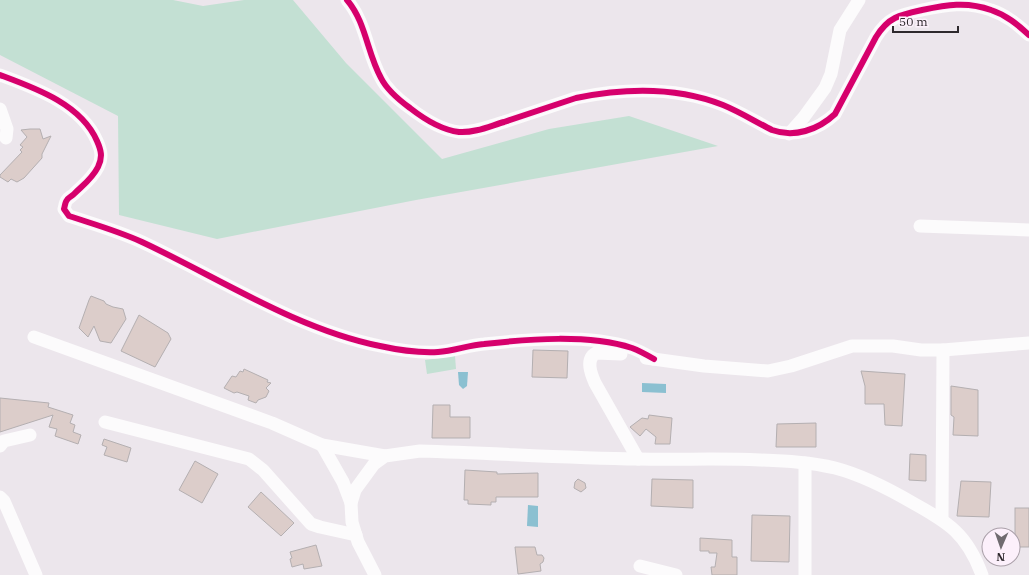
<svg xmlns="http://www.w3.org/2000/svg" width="1029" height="575" font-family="'IBM Plex Serif',serif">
  <rect width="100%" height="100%" fill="#ece6ec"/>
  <g fill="#c3e0d3">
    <polygon points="0,0 173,0 203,6 244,0 293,0 346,63 442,159 549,129 629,116 718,146 416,200 217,239 119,215 118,116 0,55"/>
    <polygon points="455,356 456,369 427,374 425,360"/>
  </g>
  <g fill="#8bc0d1">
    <polygon points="458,372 468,372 467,386 463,389 459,385"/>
    <polygon points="642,383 666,384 666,393 642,392"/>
    <polygon points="528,505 538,506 538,527 527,526"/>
  </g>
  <g fill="#dccdca" stroke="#b4afb1">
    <polygon points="30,129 40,129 43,139 51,136 42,154 42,158 24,178 17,182 11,179 8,182 0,177 0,175 22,152 20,150 23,147 20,145 27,137 21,130"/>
    <polygon points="91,296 104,301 106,304 113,307 123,309 126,319 111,343 100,341 94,326 88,337 79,328 89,300"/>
    <polygon points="139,315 168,333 171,339 155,367 121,351"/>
    <polygon points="533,350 568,351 567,378 532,377"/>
    <polygon points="244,369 268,380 267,382 271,383 266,388 269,391 266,397 258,400 256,403 248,400 249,396 237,392 234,393 224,388 232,376 236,377 240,371 243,372"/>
    <polygon points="861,371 905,374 902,426 885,425 884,404 865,404 865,386"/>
    <polygon points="951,386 978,390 978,436 953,435 954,417 951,415"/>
    <polygon points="0,398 49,403 48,407 73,415 70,423 75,425 73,432 81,435 78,444 55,436 57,429 49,427 53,415 0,432"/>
    <polygon points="433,405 450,405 450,417 470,417 470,438 432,438"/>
    <polygon points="649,415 672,418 670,444 655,444 656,437 646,429 640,436 630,427 642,418 648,419"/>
    <polygon points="816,423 816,447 776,447 777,424"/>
    <polygon points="104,439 131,448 127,462 104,455 107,447 102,445"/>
    <polygon points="910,454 926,455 926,481 909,480"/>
    <polygon points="195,461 218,474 202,503 179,490"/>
    <polygon points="465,470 497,472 497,474 538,473 538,497 496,497 496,502 491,502 491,505 468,504 468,500 464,500"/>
    <polygon points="578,479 585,483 586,488 581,492 574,488 575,482"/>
    <polygon points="652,479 693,480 693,508 651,506"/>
    <polygon points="961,481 991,482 989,517 957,516"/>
    <polygon points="261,492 294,523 281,536 248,507"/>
    <rect x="1015" y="508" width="14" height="39"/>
    <polygon points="752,515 790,516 789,562 751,561"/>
    <polygon points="700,538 732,540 732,557 737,557 737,575 712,575 711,567 715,567 717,553 709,553 709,551 700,551"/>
    <polygon points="316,545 322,566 304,569 303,564 292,567 290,559 292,558 290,552"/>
    <polygon points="515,547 535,547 537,555 542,555 544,558 543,562 540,564 541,571 518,574"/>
  </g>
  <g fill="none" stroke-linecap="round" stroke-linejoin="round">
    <g stroke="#fcfbfc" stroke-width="13">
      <path d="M 347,0 C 366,22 367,53 381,78 C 387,90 399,100 410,108 C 424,119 442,130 459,132 C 475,133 490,126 504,122 C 528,114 552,106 576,98 C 625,88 677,87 723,105 C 740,112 756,122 772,130 C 794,138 818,130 835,114 L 876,37 C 881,29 887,22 895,18 C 903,14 913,12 922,10 C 946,5 967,1 991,10 C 1006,15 1017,24 1029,35"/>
      <path d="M 0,75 C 35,88 81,104 97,141 C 101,150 103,157 98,167 C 92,179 83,185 74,194 C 72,196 68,198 67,200 C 65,202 65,206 64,209 L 69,216 C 93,224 118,231 142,242 C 219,278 296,329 380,346 C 398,350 419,353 438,352 C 454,351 469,345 484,344 C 529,339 588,334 632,348 C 640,351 647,355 654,359"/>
      <polyline points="0,109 7,129 6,138"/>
      <polyline points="789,134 804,117 825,88 831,74 840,30 859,0"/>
      <polyline points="920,226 1029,230"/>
      <polyline points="34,337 272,423 322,445 385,456"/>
      <path d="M 621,354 L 596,353 C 585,359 591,374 595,383 L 638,459"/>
      <polyline points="646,358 704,366 768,371 791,366 852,346 893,346 921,350 943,350 1029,343"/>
      <polyline points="105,422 249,459 263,470 311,524 320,527 356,535"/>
      <polyline points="322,445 343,482 351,503"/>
      <polyline points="0,446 4,441 30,435"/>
      <polyline points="805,463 805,575"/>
      <polyline points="0,497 4,501 36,575"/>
      <polyline points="942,519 943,350"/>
      <polyline points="640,566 676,575"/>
      <path d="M 375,575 L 358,542 L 352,522 L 351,503 L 355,490 L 374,464 L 385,456 L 420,451 C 493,453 565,458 638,459 C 679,460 719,458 760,460 C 785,461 811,462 835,468 C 862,475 889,489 913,503 C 949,523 967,534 982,575"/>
    </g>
    <g stroke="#fcf0fb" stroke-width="8">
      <g id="cycleway">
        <path d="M 347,0 C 366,22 367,53 381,78 C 387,90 399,100 410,108 C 424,119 442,130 459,132 C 475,133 490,126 504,122 C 528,114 552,106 576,98 C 625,88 677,87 723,105 C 740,112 756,122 772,130 C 794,138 818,130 835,114 L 876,37 C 881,29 887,22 895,18 C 903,14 913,12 922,10 C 946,5 967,1 991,10 C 1006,15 1017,24 1029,35"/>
        <path d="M 0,75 C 35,88 81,104 97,141 C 101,150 103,157 98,167 C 92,179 83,185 74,194 C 72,196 68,198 67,200 C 65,202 65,206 64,209 L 69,216 C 93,224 118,231 142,242 C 219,278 296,329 380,346 C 398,350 419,353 438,352 C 454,351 469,345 484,344 C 529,339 588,334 632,348 C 640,351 647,355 654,359"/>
      </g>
    </g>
    <use href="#cycleway" stroke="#d6006c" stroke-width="6"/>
  </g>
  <g transform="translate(1001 547) rotate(182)"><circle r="19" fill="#fcf0fb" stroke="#aaa0a9"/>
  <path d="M0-3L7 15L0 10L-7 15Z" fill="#706b70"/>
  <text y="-6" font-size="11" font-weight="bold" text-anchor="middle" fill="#2e292d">N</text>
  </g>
  <path d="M893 26v6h65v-6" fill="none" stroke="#2e292d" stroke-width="2"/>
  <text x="899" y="26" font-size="12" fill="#2e292d" stroke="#fcf0fb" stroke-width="3" paint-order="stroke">50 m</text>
</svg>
